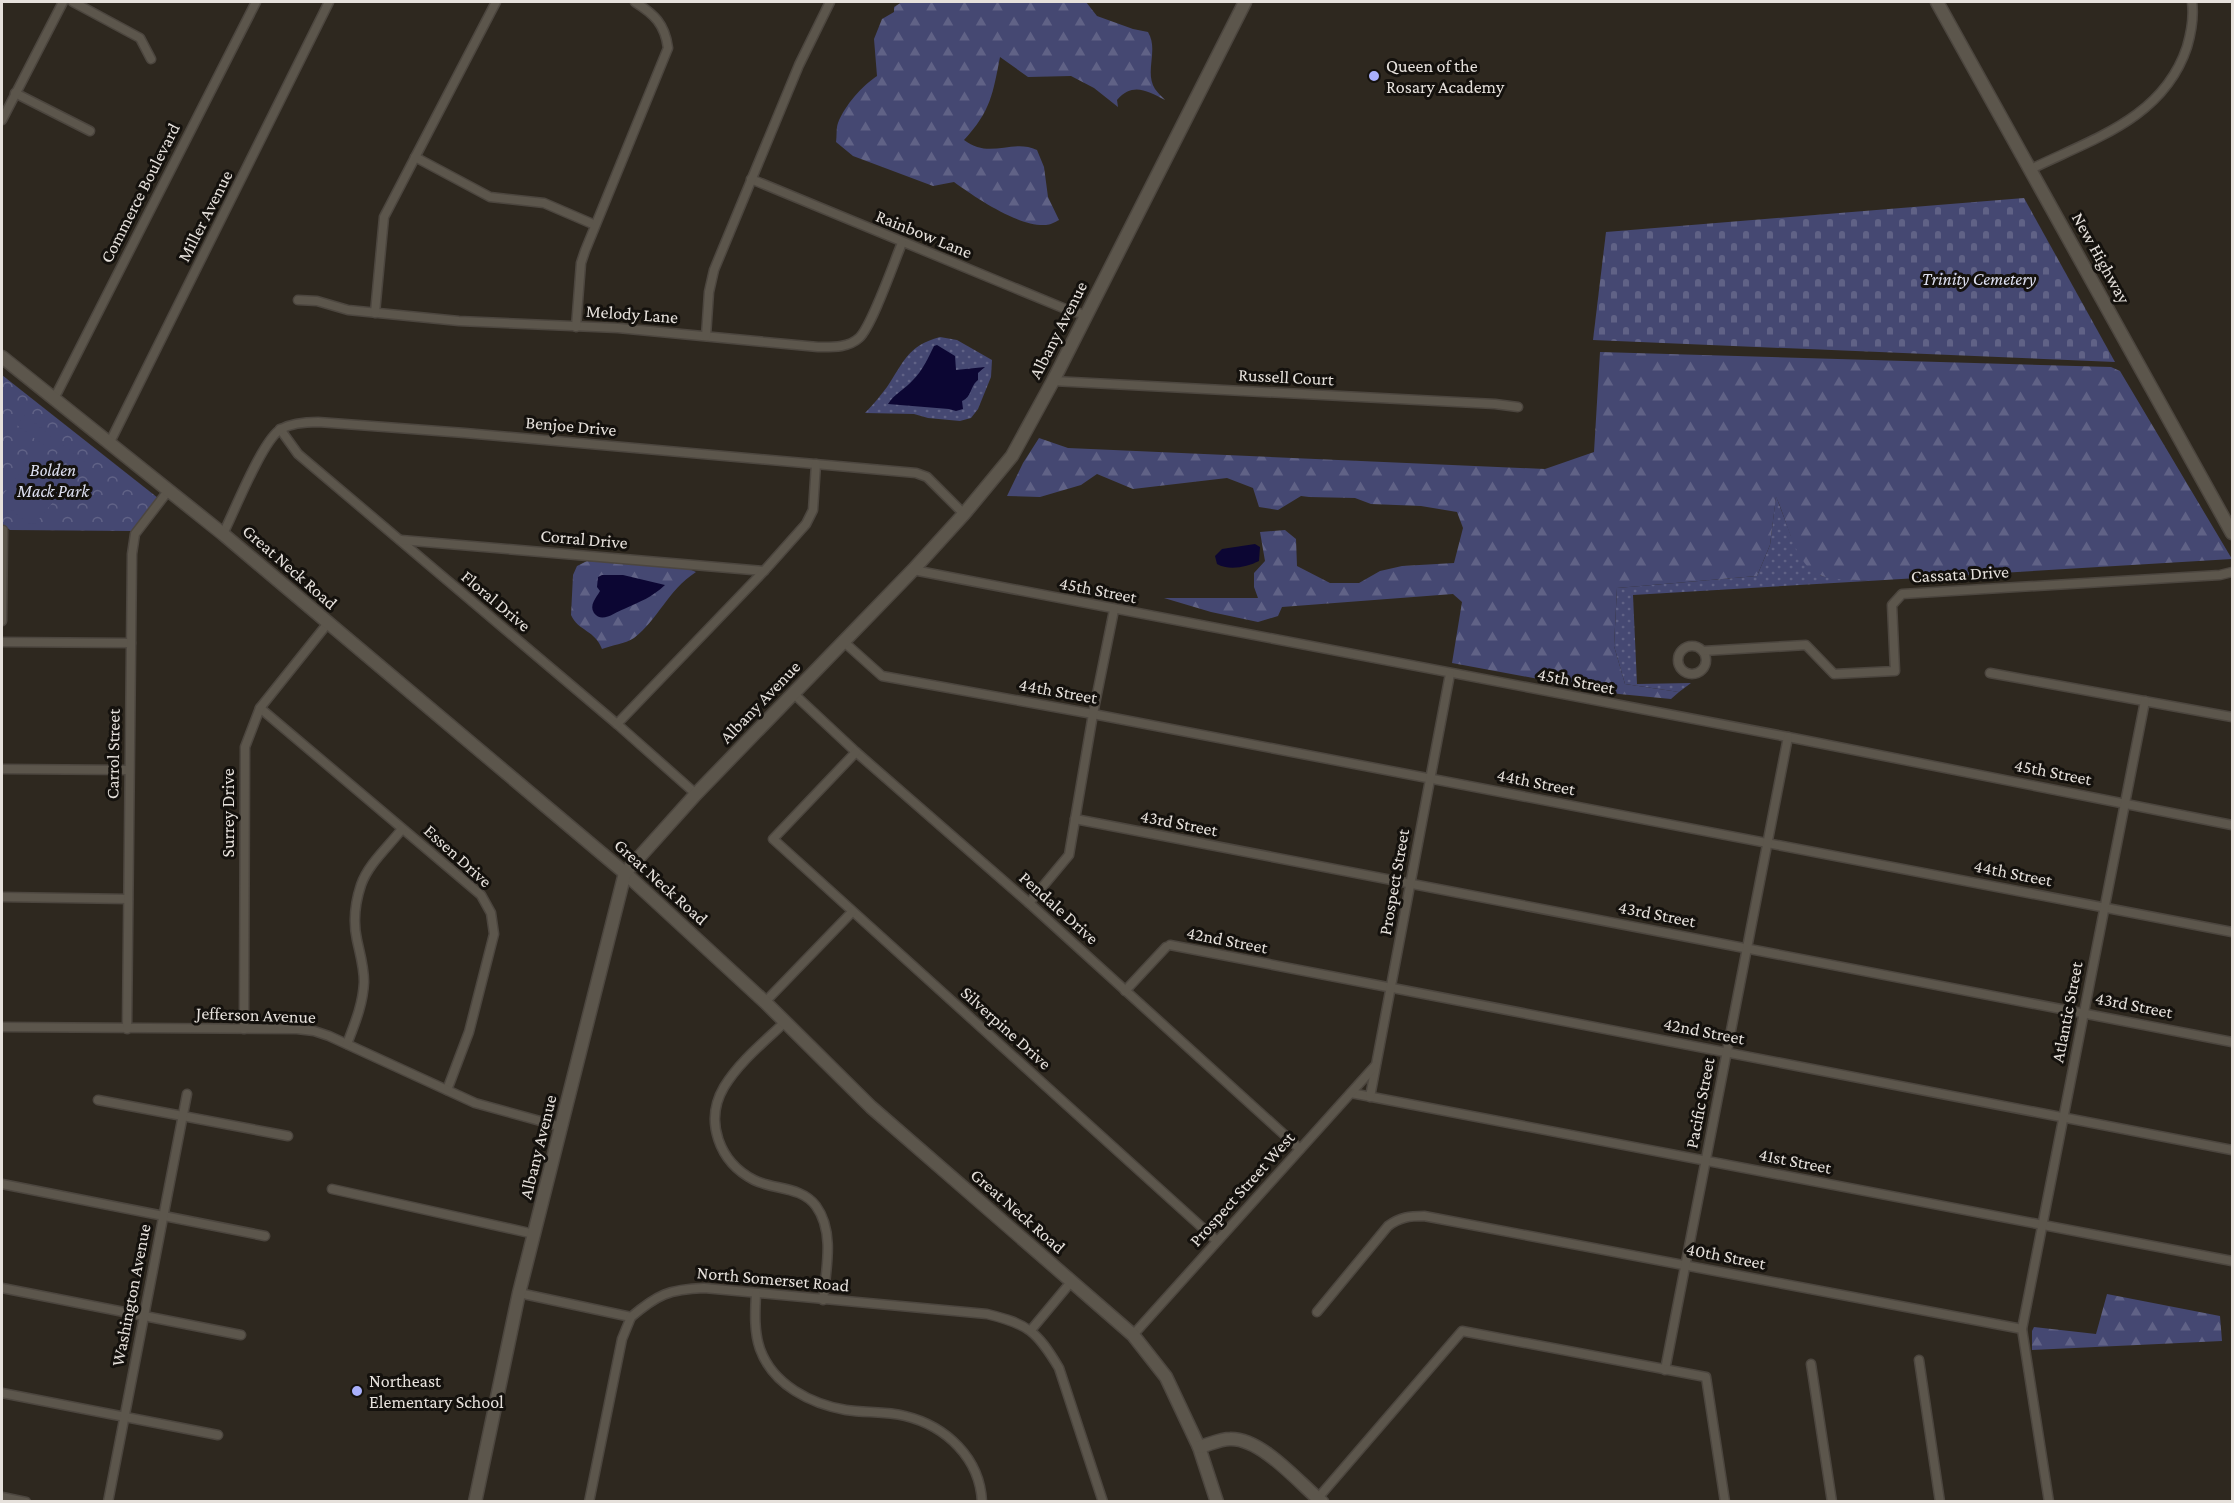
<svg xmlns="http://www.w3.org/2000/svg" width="2234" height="1503" font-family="'Crimson Pro',serif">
  <defs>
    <pattern id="grass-dots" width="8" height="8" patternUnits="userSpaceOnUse" patternTransform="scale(1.5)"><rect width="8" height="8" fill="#454872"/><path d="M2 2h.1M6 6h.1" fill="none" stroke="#606286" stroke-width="1.8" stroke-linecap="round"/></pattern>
    <pattern id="forest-firs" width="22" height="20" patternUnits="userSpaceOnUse" patternTransform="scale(1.5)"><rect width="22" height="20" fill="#454872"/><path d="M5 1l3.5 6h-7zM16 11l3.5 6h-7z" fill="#606286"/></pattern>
    <pattern id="cemetery-stones" width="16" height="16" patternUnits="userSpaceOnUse" patternTransform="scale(1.5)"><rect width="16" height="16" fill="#454872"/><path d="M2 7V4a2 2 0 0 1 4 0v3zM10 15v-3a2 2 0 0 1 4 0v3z" fill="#606286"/></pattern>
    <pattern id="park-crowns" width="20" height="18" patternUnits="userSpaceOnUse" patternTransform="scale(1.5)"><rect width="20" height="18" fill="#454872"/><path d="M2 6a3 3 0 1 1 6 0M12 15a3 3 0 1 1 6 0" fill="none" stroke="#606286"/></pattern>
  </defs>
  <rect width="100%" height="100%" fill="#2e281f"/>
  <g fill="url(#grass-dots)">
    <path d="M 940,337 L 957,340 L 992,360 L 991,377 L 978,409 L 971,418 L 960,421 L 928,418 L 914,414 L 865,413 C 873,405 880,396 887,387 C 904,362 907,346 940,337 Z"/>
    <polygon points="1776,496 1791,536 1821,576 1868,581 1633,595 1637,684 1691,683 1679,692 1625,684 1614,646 1617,588 1757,576 1770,545"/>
  </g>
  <g fill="url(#forest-firs)">
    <path d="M 902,2 L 1086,2 L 1097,16 L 1133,29 L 1148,32 C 1159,50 1144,72 1155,89 C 1158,93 1162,97 1165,100 C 1147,91 1133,82 1117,100 L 1118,107 L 1094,88 L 1071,76 L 1028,77 L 1000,57 C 993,93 991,111 964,140 C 990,160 1012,138 1037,150 L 1044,167 L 1048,197 L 1059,220 C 1055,222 1050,225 1046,225 C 1019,227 976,198 954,182 L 933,186 L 853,156 L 836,142 C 837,136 836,128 838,123 C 845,105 862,86 877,76 L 874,39 L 882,19 L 894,12 L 894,7 Z"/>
    <path d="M 1600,352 L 2111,367 L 2120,371 L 2232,559 L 1868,581 C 1854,579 1835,581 1822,576 C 1795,568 1787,519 1776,497 L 1770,545 L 1757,576 L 1617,588 L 1614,646 L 1625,684 L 1679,692 L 1671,699 L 1619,694 L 1452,663 L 1462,602 L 1453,594 L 1282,607 L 1278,616 L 1258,622 L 1211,612 L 1164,598 L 1258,598 L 1254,587 L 1254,573 L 1265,561 L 1260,532 L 1285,530 L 1296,539 L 1297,566 L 1330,583 L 1359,583 L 1380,571 L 1402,566 L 1454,563 L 1463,528 L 1457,512 L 1421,506 L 1371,504 L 1355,498 L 1309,497 L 1301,496 L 1278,510 L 1259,507 L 1253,488 L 1227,478 L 1133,489 L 1097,474 L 1081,485 L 1040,497 L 1007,496 L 1023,463 L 1039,438 L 1068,448 L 1545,469 L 1594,452 Z"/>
    <path d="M 587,561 L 684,567 L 696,572 C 667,591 658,620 634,638 C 625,644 612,645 602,649 C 595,630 578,631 571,615 L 573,575 L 577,566 Z"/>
    <polygon points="2107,1294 2220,1316 2222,1341 2032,1350 2032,1331 2034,1327 2096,1334"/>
  </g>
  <polygon fill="url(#cemetery-stones)" points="2024,198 2115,362 1593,340 1606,232"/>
  <polygon fill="url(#park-crowns)" points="2,375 158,498 132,531 10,530 2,524"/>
  <g fill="#454872">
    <polygon points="25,415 51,436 43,445 17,425"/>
    <polygon points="64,445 90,466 82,476 56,455"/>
    <polygon points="32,457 67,485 35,524 28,523 2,502 2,496"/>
  </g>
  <g fill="#0c0633">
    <path d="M 937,345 L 955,356 L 956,370 L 985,367 L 978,373 L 978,380 C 970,386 972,397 962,401 L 963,409 L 956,411 L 949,409 L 888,404 C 894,394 905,389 913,380 C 923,370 928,358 934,346 Z"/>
    <path d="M 1255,544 L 1260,547 L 1259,561 C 1247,567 1229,571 1217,564 L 1215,556 L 1222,549 Z"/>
    <path d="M 602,575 L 623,575 L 665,585 C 651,598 641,601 624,609 C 615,612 602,624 594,613 C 589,605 596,598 600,591 L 597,587 L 598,577 Z"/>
  </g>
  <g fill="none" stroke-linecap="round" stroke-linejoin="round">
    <g stroke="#4c463f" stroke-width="11">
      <g id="street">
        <polyline points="73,2 140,38 151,59"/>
        <polyline points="15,93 90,131"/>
        <polyline points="2,120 63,2"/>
        <polyline points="415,157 490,197 544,203 595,225"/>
        <path d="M 2029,170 C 2092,139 2163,119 2187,47 C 2191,33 2194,16 2192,2"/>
        <polyline points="751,179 1068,310 1086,315"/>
        <path d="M 298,300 L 317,301 L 348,310 L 459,321 L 618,328 L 818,347 C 832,347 848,348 859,338 C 872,326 894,262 902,243"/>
        <polyline points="375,313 384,217 496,2"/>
        <path d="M 576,327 L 581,263 L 585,251 L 668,48 C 665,24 654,14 635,2"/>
        <polyline points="706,336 709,292 714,270 799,65 830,2"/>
        <polyline points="1053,381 1495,404 1518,407"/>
        <polyline points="54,399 256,2"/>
        <polyline points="280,429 298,454 617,724 696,794"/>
        <polyline points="109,444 329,2"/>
        <path d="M 223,534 C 234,512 263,439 281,429 C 292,423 306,422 318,422 L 465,433 L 916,473 L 927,477 L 964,514"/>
        <polyline points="401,540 764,571"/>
        <polyline points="913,570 1788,737 2232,825"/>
        <polyline points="2,621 3,530"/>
        <polyline points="2,642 131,643"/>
        <polyline points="844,642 882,676 1093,714 2232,932"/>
        <circle cx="1692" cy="660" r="14"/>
        <polyline points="1703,651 1806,645 1834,674 1895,671 1892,605 1902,594 2220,575 2232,572"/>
        <polyline points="1990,673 2232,717"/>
        <polyline points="794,694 856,752 1029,903 1300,1149"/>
        <polyline points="260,708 481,895 491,913 494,934 469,1032 447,1090"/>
        <polyline points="617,724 764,571 806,524 813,510 816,464"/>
        <polyline points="856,752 773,839 1217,1241"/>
        <polyline points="2,769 129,770"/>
        <polyline points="1075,819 2232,1042"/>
        <polyline points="2,897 128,899"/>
        <polyline points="1029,903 1069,855 1093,714 1114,610"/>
        <polyline points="1170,945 2232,1150"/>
        <polyline points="1125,991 1166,947"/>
        <polyline points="765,1002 852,912"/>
        <path d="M 784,1023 C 764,1042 739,1062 724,1087 C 704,1121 719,1162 754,1180 C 774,1190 801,1186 816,1206 C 835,1232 826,1270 823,1300"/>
        <polyline points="2,1027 297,1029 314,1031 329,1036 475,1103 562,1127"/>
        <polyline points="127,1029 132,554 135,534 168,491"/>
        <polyline points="244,1029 245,747 260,708 328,623"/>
        <path d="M 347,1044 C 355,1023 363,1004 364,982 C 364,967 360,954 357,940 C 353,922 355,903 361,885 C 368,864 389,846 402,829"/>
        <polyline points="1351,1093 2232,1261"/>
        <polyline points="1370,1097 1450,674"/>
        <polyline points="98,1100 288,1136"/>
        <polyline points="2,1184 265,1236"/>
        <polyline points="332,1189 534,1234"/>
        <polyline points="2,1288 241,1335"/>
        <path d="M 519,1293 L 631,1317 C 657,1295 669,1289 704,1288 L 987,1314 C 1028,1324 1037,1331 1059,1368 L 1103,1502"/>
        <path d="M 756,1294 C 755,1312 754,1332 760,1349 C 773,1385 811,1404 846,1410 C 865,1413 886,1411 905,1416 C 946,1426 980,1458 982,1502"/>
        <path d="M 1317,1312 L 1388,1226 C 1400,1217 1410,1216 1424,1216 L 2022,1329"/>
        <polyline points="1031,1330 1071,1282"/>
        <polyline points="1133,1335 1375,1066"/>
        <polyline points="1919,1360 1940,1502"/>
        <polyline points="1811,1364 1832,1502"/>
        <polyline points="1665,1370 1788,737"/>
        <polyline points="2,1393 218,1435"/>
        <polyline points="2,1497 26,1502"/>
        <polyline points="1318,1498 1462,1331 1706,1377 1725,1502"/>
        <polyline points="108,1502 187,1094"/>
        <polyline points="589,1502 622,1339 631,1317"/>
        <polyline points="2049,1502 2022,1329 2145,701"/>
      </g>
    </g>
    <g stroke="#4c463f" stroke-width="15">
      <g id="secondary">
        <polyline points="1937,2 2232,533"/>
        <polyline points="2,357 223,534 625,873 765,1002 871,1107 1133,1335 1166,1377 1199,1447 1217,1502"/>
        <path d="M 1199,1447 C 1208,1445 1220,1439 1230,1439 C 1262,1438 1299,1483 1322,1502"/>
        <polyline points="475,1502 519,1293 625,873 696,794 913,570 964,514 1012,456 1053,381 1245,2"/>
      </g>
    </g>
    <use href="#street" stroke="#5c564c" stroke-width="8"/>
    <use href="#secondary" stroke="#5c564c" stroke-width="12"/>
  </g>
  <g fill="#a9b0fc" stroke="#14110d" stroke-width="2">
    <circle cx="1374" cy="76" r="6"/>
    <circle cx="357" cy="1391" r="6"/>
  </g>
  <g text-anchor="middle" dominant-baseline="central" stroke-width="6" stroke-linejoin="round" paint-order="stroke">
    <g font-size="18" fill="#e6e1dc" stroke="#14110d" text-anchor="start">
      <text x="1386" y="66">Queen of the<tspan x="1386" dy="21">Rosary Academy</tspan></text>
      <text x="369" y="1381">Northeast<tspan x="369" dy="21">Elementary School</tspan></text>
    </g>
    <g font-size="18" fill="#e6e1dc" stroke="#14110d">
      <text transform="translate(140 193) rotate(-63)">Commerce Boulevard</text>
      <text transform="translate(205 216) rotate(-63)">Miller Avenue</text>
      <text transform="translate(924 234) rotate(22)">Rainbow Lane</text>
      <text transform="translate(2101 258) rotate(61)">New Highway</text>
      <text transform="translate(632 314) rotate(4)">Melody Lane</text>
      <text transform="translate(1058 330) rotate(-63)">Albany Avenue</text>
      <text transform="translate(1286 377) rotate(3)">Russell Court</text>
      <text transform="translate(571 426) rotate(5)">Benjoe Drive</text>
      <text transform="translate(584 539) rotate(5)">Corral Drive</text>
      <text transform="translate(290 567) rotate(41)">Great Neck Road</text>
      <text transform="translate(1960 574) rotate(-3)">Cassata Drive</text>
      <text transform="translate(1098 590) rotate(11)">45th Street</text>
      <text transform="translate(496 601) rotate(40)">Floral Drive</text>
      <text transform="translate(1576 681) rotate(11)">45th Street</text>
      <text transform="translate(1058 691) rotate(10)">44th Street</text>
      <text transform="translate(760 702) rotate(-46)">Albany Avenue</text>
      <text transform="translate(113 754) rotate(-89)">Carrol Street</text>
      <text transform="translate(2053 772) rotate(11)">45th Street</text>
      <text transform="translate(1536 782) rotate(11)">44th Street</text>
      <text transform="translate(228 813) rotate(-90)">Surrey Drive</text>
      <text transform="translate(1179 823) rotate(11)">43rd Street</text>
      <text transform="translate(458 856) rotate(42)">Essen Drive</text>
      <text transform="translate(2013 873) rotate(11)">44th Street</text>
      <text transform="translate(661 882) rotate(42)">Great Neck Road</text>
      <text transform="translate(1394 882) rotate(-80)">Prospect Street</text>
      <text transform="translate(1059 908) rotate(42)">Pendale Drive</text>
      <text transform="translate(1657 914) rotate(11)">43rd Street</text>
      <text transform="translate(1227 940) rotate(11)">42nd Street</text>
      <text transform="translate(2134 1005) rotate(11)">43rd Street</text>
      <text transform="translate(2067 1012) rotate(-79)">Atlantic Street</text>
      <text transform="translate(256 1015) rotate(2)">Jefferson Avenue</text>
      <text transform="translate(1006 1028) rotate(42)">Silverpine Drive</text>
      <text transform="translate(1704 1031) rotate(11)">42nd Street</text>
      <text transform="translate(1700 1103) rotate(-79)">Pacific Street</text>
      <text transform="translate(538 1147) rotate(-76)">Albany Avenue</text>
      <text transform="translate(1795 1161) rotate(11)">41st Street</text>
      <text transform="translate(1242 1189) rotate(-48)">Prospect Street West</text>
      <text transform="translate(1018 1211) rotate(41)">Great Neck Road</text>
      <text transform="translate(1726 1256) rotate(11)">40th Street</text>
      <text transform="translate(773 1279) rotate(5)">North Somerset Road</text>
      <text transform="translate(131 1295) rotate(-79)">Washington Avenue</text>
    </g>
    <g font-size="18" font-style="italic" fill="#dee0f1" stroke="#14110d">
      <text x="1979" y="279">Trinity Cemetery</text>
      <text x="53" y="470">Bolden<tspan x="53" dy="21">Mack Park</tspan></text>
    </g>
  </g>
  <rect width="2234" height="1503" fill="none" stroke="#e6e1dc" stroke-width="6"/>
</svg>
